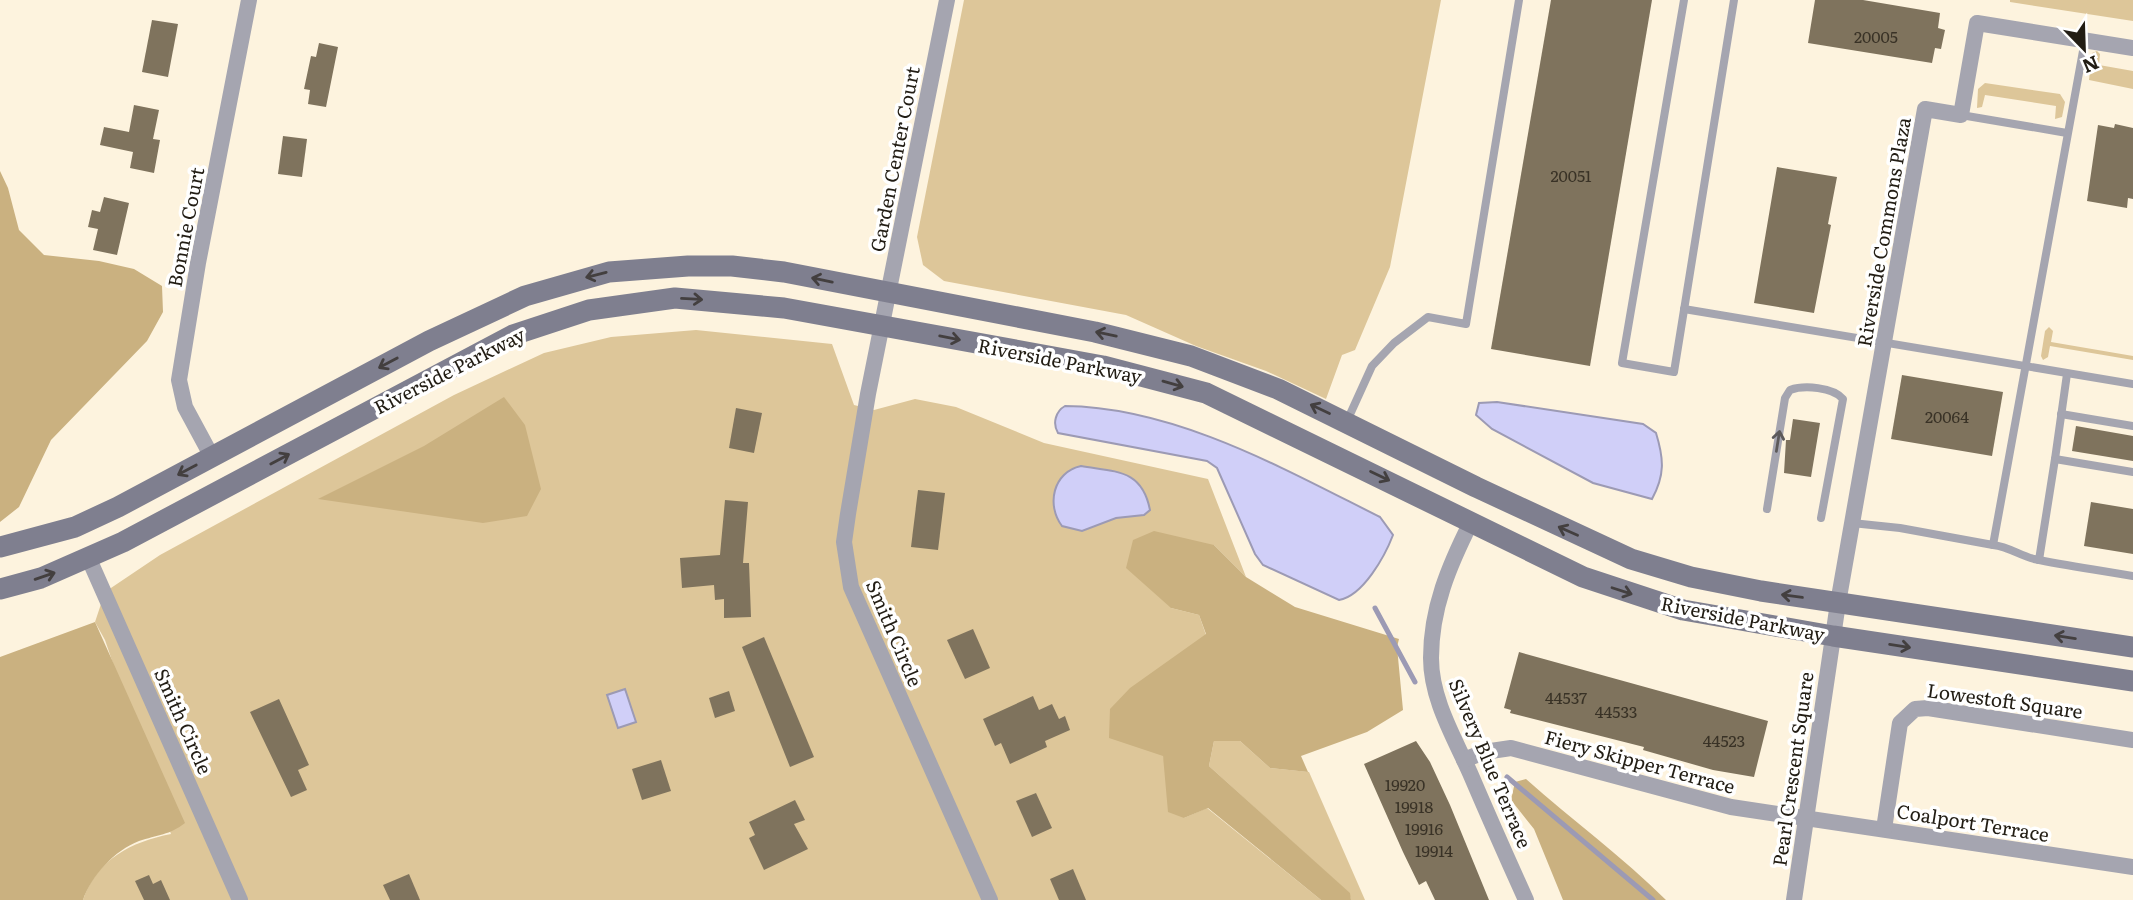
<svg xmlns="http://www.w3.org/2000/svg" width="2133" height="900" font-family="Literata,serif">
  <rect width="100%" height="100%" fill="#fdf3de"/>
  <g fill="#ddc699">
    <polygon points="964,0 1441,0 1390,267 1355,350 1342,355 1326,399 1266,371 1196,346 1126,315 944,281 923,265 917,237"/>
    <polygon points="2010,0 2133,0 2133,21 2010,2"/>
    <polygon points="2097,51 2100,54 2099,65 2133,71 2133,89 2089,80 2092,53"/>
    <polygon points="1985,83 2060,94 2065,102 2062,117 2055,119 2056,106 1985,95 1982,107 1977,108 1978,89"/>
    <polygon points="2049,327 2053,331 2051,342 2133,356 2133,360 2050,346 2048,357 2043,360 2041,356 2045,331"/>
    <path d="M 696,330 L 832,344 L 854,405 L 874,410 L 915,399 L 956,407 L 1044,443 L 1208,479 L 1246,577 L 1214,545 L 1171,608 L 1199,615 L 1206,635 L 1182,653 L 1163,756 L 1184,818 L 1207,808 L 1321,900 L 83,900 C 97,859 131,842 171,834 L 105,640 L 95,622 L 105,592 L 160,555 L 454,395 L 544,353 L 611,337 Z"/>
    <polygon points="1214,741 1240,741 1270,768 1309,772 1365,900 1351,900 1349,893 1209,766"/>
  </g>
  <g fill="#cab180">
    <polygon points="0,171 8,188 19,230 44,255 99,261 134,269 162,286 163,312 147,341 51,440 19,507 0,522"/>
    <polygon points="504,397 525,425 541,489 527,516 483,523 318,499 424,446"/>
    <polygon points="1154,531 1214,545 1246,577 1295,607 1399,639 1397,647 1403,710 1367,732 1301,756 1308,772 1270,768 1240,741 1214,741 1209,766 1350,893 1351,900 1321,900 1208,808 1184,818 1168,812 1163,756 1109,738 1110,709 1130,688 1206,634 1199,615 1171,608 1126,568 1133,540"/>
    <path d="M 95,622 L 185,823 C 170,835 157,835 139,841 C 115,850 91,876 83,900 L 0,900 L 0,657 Z"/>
    <path d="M 1526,779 C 1572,820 1623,857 1666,900 L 1563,900 L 1534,829 L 1511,800 L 1515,782 Z"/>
  </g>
  <g fill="#d0cff8" stroke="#9c9ab4" stroke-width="2">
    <path d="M 1497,402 L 1643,424 L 1656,433 C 1664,459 1665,475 1652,499 L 1593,483 L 1492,429 L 1476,415 L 1479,403 Z"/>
    <path d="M 1065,406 C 1175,407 1284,469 1380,517 L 1393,535 C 1385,556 1363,596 1339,600 L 1263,565 L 1255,554 L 1217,468 L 1207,461 L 1058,433 C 1052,423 1056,411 1065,406 Z"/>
    <path d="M 1081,466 C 1116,472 1142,469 1150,510 L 1144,515 L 1116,518 L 1082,531 L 1062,526 C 1046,505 1053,472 1081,466 Z"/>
    <polygon points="625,689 636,722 618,728 607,695"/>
  </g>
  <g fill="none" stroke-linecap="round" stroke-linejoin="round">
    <g stroke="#9c9ab4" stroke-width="5">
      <polyline points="1375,608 1415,682"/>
      <polyline points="1507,777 1653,900"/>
    </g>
  </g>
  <g fill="#7f735d">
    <polygon points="1551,0 1652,0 1590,366 1491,349"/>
    <polygon points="1815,0 1863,0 1940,13 1938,28 1945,30 1941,49 1935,48 1932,63 1808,43"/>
    <polygon points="152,20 178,24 168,77 142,72"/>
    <polygon points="319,43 338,47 326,107 308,104 310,90 304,89 311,56 316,57"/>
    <polygon points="134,105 159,110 153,139 160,140 154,173 130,168 133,152 100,145 104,127 129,132"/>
    <polygon points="2115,124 2133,128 2133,199 2128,198 2127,208 2087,201 2098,125 2114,128"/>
    <polygon points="283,136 307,139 302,177 278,174"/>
    <polygon points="1777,167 1837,177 1828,224 1831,225 1814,313 1754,303"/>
    <polygon points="104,197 129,203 117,255 93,250 98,229 88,227 92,210 100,212"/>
    <polygon points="1902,375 2003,392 1992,456 1891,439"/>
    <polygon points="736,408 762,413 754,453 729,448"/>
    <polygon points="1793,419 1820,423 1811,477 1784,473 1786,440 1790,440"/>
    <polygon points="2076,426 2133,436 2133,461 2072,451"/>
    <polygon points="918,490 945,493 938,550 911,547"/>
    <polygon points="725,500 748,502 743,563 749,563 751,617 724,618 724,599 715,600 714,585 682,588 680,558 720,555"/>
    <polygon points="2091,502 2133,509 2133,554 2084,546"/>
    <polygon points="973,629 990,668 965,679 947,640"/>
    <polygon points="764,637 814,757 790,767 742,647"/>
    <polygon points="1519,652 1768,721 1754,777 1713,770 1643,750 1644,747 1510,713 1511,710 1504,708"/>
    <polygon points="729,691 735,711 715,718 709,698"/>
    <polygon points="1033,696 1039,710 1052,704 1059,719 1065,716 1070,730 1045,741 1047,747 1010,764 1001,743 995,746 983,719"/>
    <polygon points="279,699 309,765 298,770 307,790 291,797 250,712"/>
    <polygon points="1416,741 1430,762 1450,805 1489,900 1435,900 1426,881 1419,885 1403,852 1364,764"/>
    <polygon points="661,760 671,791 642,800 632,769"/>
    <polygon points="1036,793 1052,828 1032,837 1016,801"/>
    <polygon points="795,800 805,820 794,824 808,849 764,870 749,838 755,835 749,822"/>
    <polygon points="1073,869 1086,900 1059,900 1050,879"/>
    <polygon points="409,874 420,900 390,900 383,885"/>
    <polygon points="149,875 153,884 161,880 170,900 144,900 135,881"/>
  </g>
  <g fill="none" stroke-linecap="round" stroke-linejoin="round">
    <g stroke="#a5a5b0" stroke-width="8">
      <polyline points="1684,0 1622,363 1674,372 1734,0"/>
      <polyline points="1961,115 2067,133"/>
      <polyline points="1684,309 2133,384"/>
      <polyline points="2061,414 2133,426"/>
      <polyline points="1347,421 1372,366 1394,343 1428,317 1466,324 1519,0"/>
      <polyline points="2055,459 2067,374"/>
      <path d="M 1767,509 L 1785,398 L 1790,390 C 1804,385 1833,387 1843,399 L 1821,518"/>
      <polyline points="1852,523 1900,528 1993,545 2085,40"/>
      <path d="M 1993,545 C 2009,547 2019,555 2034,559 C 2067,566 2100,570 2133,576"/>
      <polyline points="2039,560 2055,459 2133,472"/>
    </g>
    <g stroke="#a5a5b0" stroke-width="16">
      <polyline points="947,0 868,394 848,514 844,542 851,587 990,900"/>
      <polyline points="212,457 185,407 179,380 198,263 249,0"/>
      <path d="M 1471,522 C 1449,566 1431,608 1431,658 C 1431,699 1454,737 1470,773 C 1488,815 1507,858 1526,900"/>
      <polyline points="89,559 240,900"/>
      <polyline points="1464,760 1484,752 1511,748 1731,807 2133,867"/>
      <polyline points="1884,829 1900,723 1915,709 1928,708 2133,740"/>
      <polyline points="1794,900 1838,603 1925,109 1961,115 1977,23 2133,48"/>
    </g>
    <g stroke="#7f7f8f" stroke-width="21">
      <polyline points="0,547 75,527 118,507 429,341 525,296 609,272 688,266 732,266 784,272 1095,332 1191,356 1278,389 1476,487 1631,559 1691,577 1761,591 2133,647"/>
      <polyline points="0,589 41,578 123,542 513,335 589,310 675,298 784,308 1103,366 1206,393 1583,577 1683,610 1833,636 2133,681"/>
    </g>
  </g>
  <defs><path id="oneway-shaft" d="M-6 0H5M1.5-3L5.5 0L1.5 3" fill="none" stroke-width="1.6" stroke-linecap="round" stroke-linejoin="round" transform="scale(1.75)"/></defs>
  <g stroke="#433f3f">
    <use href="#oneway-shaft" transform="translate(596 275) rotate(166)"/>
    <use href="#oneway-shaft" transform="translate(822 280) rotate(-168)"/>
    <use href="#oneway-shaft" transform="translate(692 299) rotate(3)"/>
    <use href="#oneway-shaft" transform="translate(1106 334) rotate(-168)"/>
    <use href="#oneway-shaft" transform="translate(950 338) rotate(11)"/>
    <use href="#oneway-shaft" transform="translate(388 363) rotate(152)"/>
    <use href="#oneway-shaft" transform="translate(1173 384) rotate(16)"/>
    <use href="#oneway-shaft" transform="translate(1320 409) rotate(-155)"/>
    <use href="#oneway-shaft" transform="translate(280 459) rotate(-28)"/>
    <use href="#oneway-shaft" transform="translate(187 470) rotate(152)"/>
    <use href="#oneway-shaft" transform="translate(1380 476) rotate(26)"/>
    <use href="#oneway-shaft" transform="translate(1568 531) rotate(-156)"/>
    <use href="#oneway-shaft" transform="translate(45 576) rotate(-19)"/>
    <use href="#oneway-shaft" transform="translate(1622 591) rotate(18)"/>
    <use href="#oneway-shaft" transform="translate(1792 596) rotate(-172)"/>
    <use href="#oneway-shaft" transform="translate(2065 637) rotate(-171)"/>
    <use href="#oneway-shaft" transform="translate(1900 646) rotate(9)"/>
  </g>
  <use stroke="#5d5a5a" href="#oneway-shaft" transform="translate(1778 441) rotate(-81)"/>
  <g text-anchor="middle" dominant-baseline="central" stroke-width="7" stroke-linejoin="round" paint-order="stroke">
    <g font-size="16" fill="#393226">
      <text x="1876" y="36">20005</text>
      <text x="1571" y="175">20051</text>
      <text x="1947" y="416">20064</text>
      <text x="1566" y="697">44537</text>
      <text x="1616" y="711">44533</text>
      <text x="1724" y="740">44523</text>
      <text x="1405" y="784">19920</text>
      <text x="1414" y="806">19918</text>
      <text x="1424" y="828">19916</text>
      <text x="1434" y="850">19914</text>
    </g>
    <g font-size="19" fill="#221d14" stroke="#fff">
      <text transform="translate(894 159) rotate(-79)">Garden Center Court</text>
      <text transform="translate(185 227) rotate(-79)">Bonnie Court</text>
      <text transform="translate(1883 232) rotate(-80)">Riverside Commons Plaza</text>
      <text transform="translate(1060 360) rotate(11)">Riverside Parkway</text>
      <text transform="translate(449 370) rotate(-27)">Riverside Parkway</text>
      <text transform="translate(1743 618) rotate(11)">Riverside Parkway</text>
      <text transform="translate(895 633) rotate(67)">Smith Circle</text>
      <text transform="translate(2005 700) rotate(8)">Lowestoft Square</text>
      <text transform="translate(184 721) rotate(66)">Smith Circle</text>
      <text transform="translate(1640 761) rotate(15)">Fiery Skipper Terrace</text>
      <text transform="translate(1491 763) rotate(67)">Silvery Blue Terrace</text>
      <text transform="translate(1792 769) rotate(-82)">Pearl Crescent Square</text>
      <text transform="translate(1973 822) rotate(9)">Coalport Terrace</text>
    </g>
  </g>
  <g transform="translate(2084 49) rotate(157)" stroke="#ffffff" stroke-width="5" paint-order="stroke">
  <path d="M0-5L12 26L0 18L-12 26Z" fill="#221d14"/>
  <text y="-10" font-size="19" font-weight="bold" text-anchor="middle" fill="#221d14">N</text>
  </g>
</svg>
